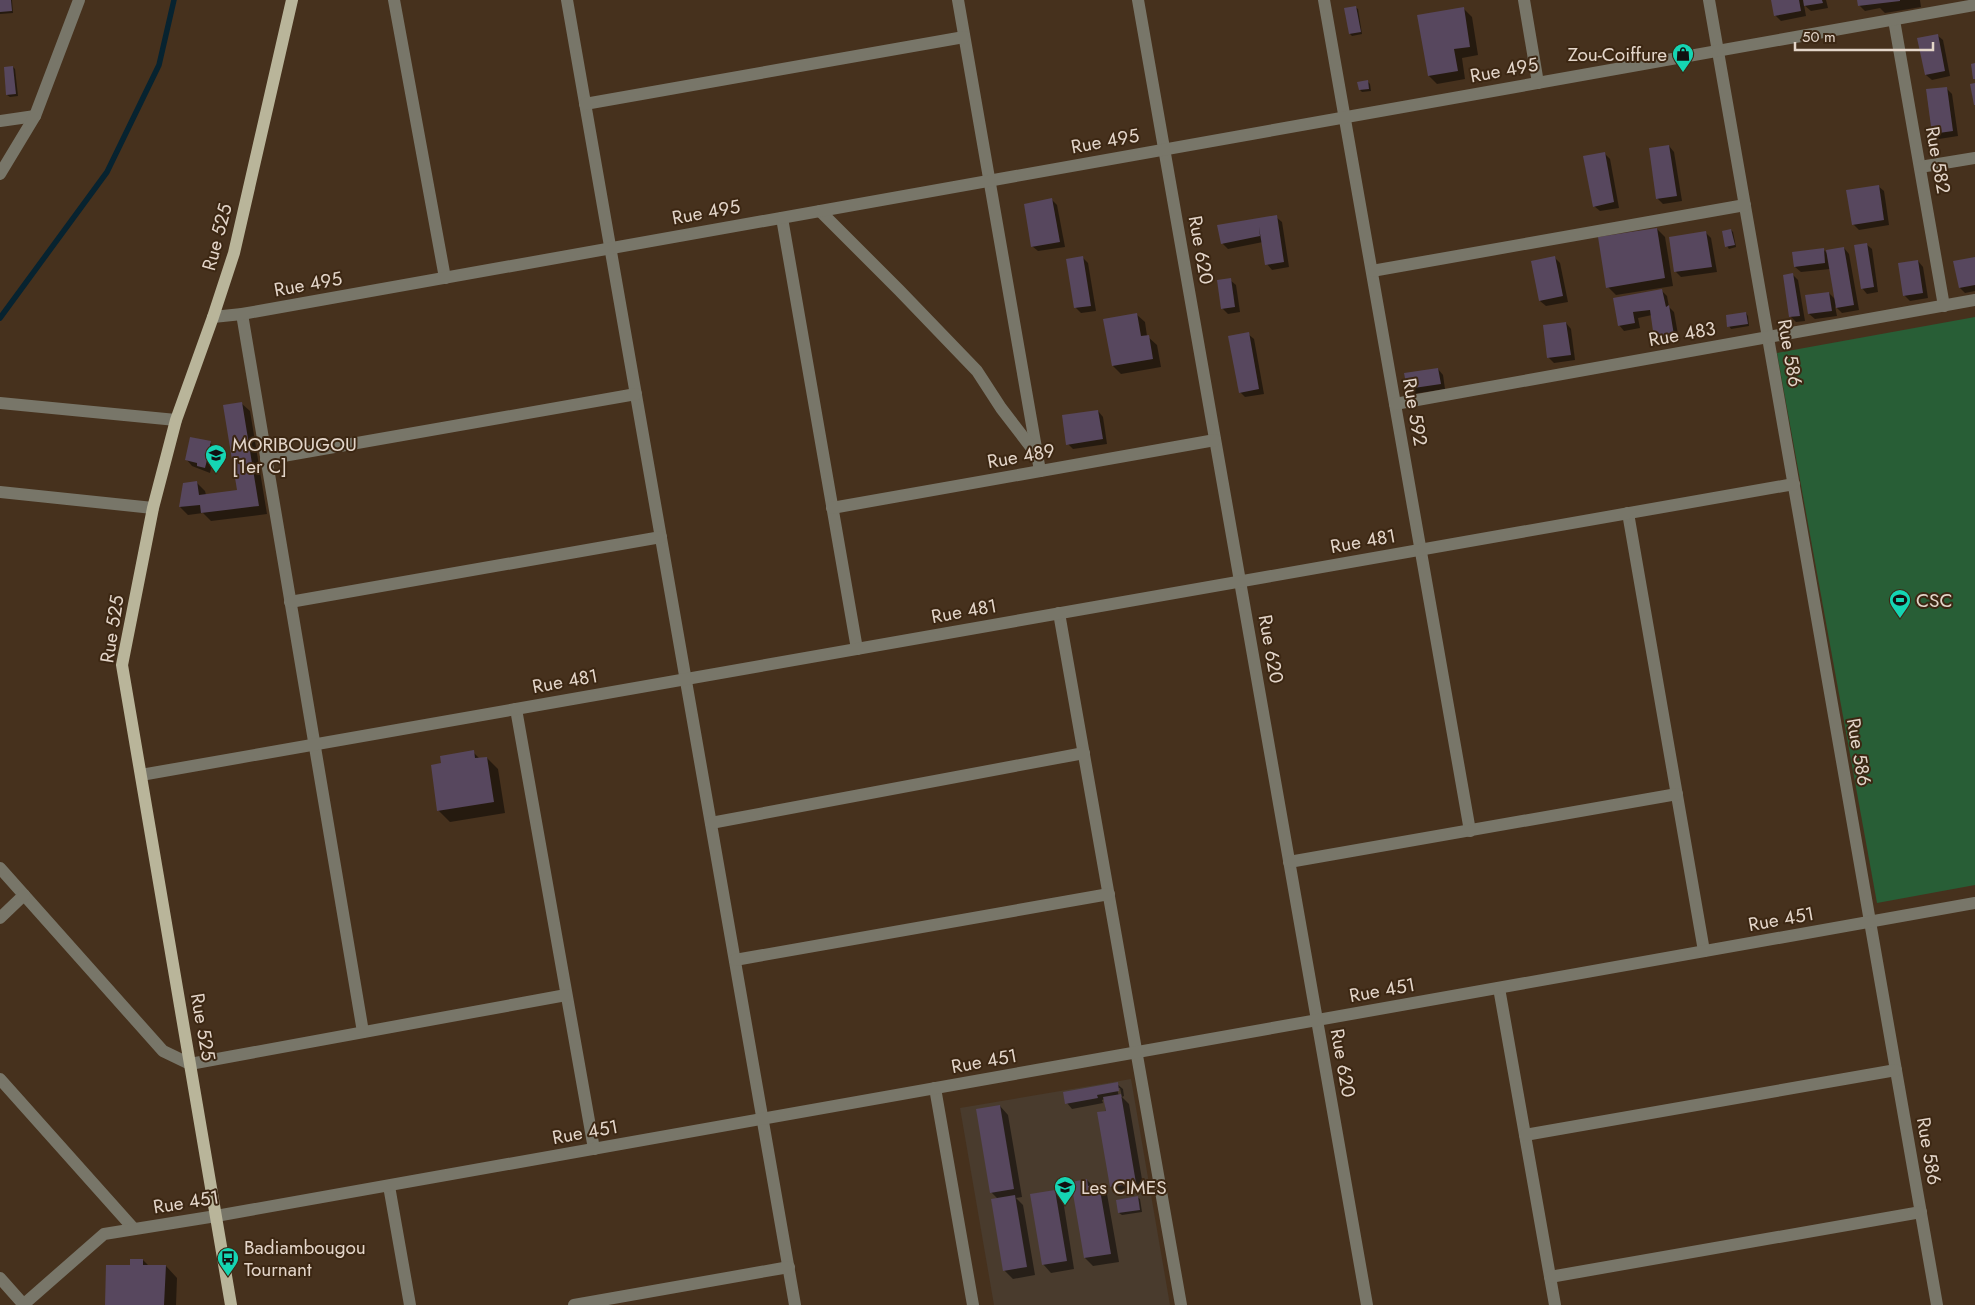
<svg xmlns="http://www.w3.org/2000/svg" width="1975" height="1305" font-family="Jost,sans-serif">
  <rect width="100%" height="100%" fill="#46311d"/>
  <polygon fill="#493b2d" points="1131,1079 1170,1305 994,1305 960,1108"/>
  <polygon fill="#285e36" points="1975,317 1975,885 1877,903 1777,353"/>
  <g fill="#0007" fill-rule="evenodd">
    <polygon points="0,0 12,0 13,13 0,14"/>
    <polygon points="1773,0 1826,0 1828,8 1811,11 1804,5 1806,16 1781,21 1775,15"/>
    <polygon points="1858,0 1920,0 1921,7 1885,13 1880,8 1865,11 1859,5"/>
    <polygon points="1355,7 1358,9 1362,34 1352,36 1350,34"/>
    <polygon points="1463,8 1472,17 1478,55 1462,58 1465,79 1437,84 1429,76"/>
    <polygon points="1937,35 1943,40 1950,76 1932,80 1926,75 1919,39"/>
    <polygon points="13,67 15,69 18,96 10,97 7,95"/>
    <polygon points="1367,81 1370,84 1371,91 1362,92 1360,90"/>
    <polygon points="1946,88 1952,94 1958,136 1939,139 1933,133"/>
    <polygon points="1669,146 1674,152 1682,201 1663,204 1657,198"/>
    <polygon points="1604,153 1610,159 1619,208 1600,211 1594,206"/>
    <polygon points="1878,186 1884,191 1889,225 1859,230 1853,224"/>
    <polygon points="1052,200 1057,205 1065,247 1038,251 1032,246"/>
    <polygon points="1276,217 1282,222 1289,267 1272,270 1267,264 1263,242 1228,249 1223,244 1219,226"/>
    <polygon points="1657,229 1665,237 1673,286 1616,295 1608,287"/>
    <polygon points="1731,230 1733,232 1736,247 1729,249 1727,246"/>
    <polygon points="1706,233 1711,238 1717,272 1681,277 1676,272"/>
    <polygon points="1866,244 1872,249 1878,292 1867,294 1862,288"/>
    <polygon points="1844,248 1849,254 1859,310 1842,313 1835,306 1837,316 1815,319 1809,314 1829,293 1836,300 1830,269 1801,272 1795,267 1823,249 1828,254"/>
    <polygon points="1083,258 1088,263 1096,311 1081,313 1076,308"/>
    <polygon points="1555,258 1560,263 1568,302 1546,306 1540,301"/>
    <polygon points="1975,259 1975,291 1965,293 1960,288"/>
    <polygon points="1918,261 1923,267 1928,298 1910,301 1904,295"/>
    <polygon points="1793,275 1798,280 1805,321 1796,322 1791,317"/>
    <polygon points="1230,280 1236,285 1240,312 1228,314 1222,308"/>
    <polygon points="1662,291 1667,296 1669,307 1674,312 1679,340 1661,343 1655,337 1652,315 1638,318 1640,328 1624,331 1619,325 1614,299"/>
    <polygon points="1746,313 1748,316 1749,326 1731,329 1729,326"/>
    <polygon points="1136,314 1145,322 1147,336 1157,345 1161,367 1121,374 1113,366"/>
    <polygon points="1566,323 1571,329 1575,360 1554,363 1548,357"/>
    <polygon points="1248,334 1254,339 1264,394 1245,397 1240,392"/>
    <polygon points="1438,369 1443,375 1445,389 1413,394 1408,389"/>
    <polygon points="241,403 250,411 267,514 211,521 203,513 188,515 180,507 197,483 205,491 206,495 239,491"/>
    <polygon points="1098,411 1103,417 1107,444 1073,449 1068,444"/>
    <polygon points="210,443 216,448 214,455 216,457 216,461 213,460 210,473 192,466 187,460"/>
    <polygon points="473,752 480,759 487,758 498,769 505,813 450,822 438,810 443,765"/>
    <path d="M 1117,1084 L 1123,1089 L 1124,1096 L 1122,1097 L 1129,1104 L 1144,1191 L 1119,1195 L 1111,1187 L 1105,1099 L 1102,1100 L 1103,1103 L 1072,1109 L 1067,1103 ZM 1117,1088 L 1120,1088 L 1122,1097 L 1119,1097 Z"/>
    <polygon points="1000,1106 1008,1115 1022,1197 1016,1198 1023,1205 1035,1275 1013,1279 1004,1270 998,1199 991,1192"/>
    <polygon points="1087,1180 1093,1186 1099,1185 1107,1194 1119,1262 1093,1266 1085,1258"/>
    <polygon points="1054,1192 1063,1200 1074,1269 1051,1273 1043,1264"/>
    <polygon points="1137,1197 1140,1199 1142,1212 1122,1215 1119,1213"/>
    <polygon points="143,1260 149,1266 166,1266 177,1278 176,1305 106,1305 131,1266"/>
  </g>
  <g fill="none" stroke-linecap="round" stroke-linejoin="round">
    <polyline stroke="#072330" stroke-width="5.5" points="0,318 107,172 159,65 174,0"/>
  </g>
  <g fill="#57475e">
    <polygon points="0,0 11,0 12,11 0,12"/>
    <polygon points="1771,0 1799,0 1801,11 1774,16"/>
    <polygon points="1803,0 1822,0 1823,3 1804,6"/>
    <polygon points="1857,0 1900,0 1900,1 1858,6"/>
    <polygon points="1356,6 1361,32 1349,34 1344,8"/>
    <polygon points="1464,7 1470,47 1454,49 1458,71 1428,76 1417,15"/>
    <polygon points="1938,34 1945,71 1925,75 1917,38"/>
    <polygon points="1975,63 1975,79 1973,79 1971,64"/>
    <polygon points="13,66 16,94 6,95 4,67"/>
    <polygon points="1368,80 1369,89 1359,90 1357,82"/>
    <polygon points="1975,83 1975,105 1974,105 1970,84"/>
    <polygon points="1947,87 1953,131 1932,134 1926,89"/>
    <polygon points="1669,145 1677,196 1656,199 1649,148"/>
    <polygon points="1605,152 1614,202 1593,207 1583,156"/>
    <polygon points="1879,185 1884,220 1852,225 1846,190"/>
    <polygon points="1052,198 1060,242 1031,247 1024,204"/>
    <polygon points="1277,215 1284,262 1265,265 1259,227 1260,236 1221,244 1217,225"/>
    <polygon points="1657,228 1665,278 1606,288 1598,237"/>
    <polygon points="1731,229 1735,245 1725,247 1722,231"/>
    <polygon points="1706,231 1712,267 1674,272 1669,237"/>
    <polygon points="1867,243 1874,287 1861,289 1854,245"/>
    <polygon points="1844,247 1854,305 1836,308 1826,250"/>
    <polygon points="1824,248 1825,263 1794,267 1792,252"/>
    <polygon points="1083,256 1091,306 1074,308 1066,259"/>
    <polygon points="1555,256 1563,296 1539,301 1531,261"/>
    <polygon points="1975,257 1975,285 1959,288 1953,261"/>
    <polygon points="1918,260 1923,293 1903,296 1898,263"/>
    <polygon points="1793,273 1800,316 1789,317 1783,275"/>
    <polygon points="1231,278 1235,307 1221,309 1217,280"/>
    <polygon points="1662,289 1666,307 1669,305 1674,335 1654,338 1650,310 1633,312 1635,323 1618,326 1613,298"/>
    <polygon points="1829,292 1832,311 1808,314 1805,295"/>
    <polygon points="1746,312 1748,324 1727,327 1726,315"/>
    <polygon points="1137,313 1141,336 1149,335 1153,359 1112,366 1103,319"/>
    <polygon points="1566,322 1571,355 1547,358 1543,325"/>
    <polygon points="1249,332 1259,389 1239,393 1228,336"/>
    <polygon points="1438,368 1441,384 1407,389 1404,373"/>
    <polygon points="242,402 259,506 201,513 200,505 179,507 183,483 197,481 199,495 237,490 223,405"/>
    <polygon points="1098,410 1103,439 1066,445 1062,415"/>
    <polygon points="190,437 211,441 209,450 212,451 210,456 208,456 205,468 197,466 197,463 185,460"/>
    <polygon points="474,750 475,758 487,757 494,802 437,811 431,765 441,763 440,756"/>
    <polygon points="1118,1082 1119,1091 1097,1095 1098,1098 1065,1104 1063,1092"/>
    <polygon points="1121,1094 1136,1183 1110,1187 1097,1112 1106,1111 1103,1097"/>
    <polygon points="1000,1105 1014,1189 990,1193 976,1109"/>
    <polygon points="1087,1179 1088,1186 1099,1184 1111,1254 1084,1258 1071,1182"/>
    <polygon points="1055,1190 1067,1261 1042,1265 1030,1194"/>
    <polygon points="1015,1195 1027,1267 1003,1271 991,1199"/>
    <polygon points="1138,1196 1140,1210 1118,1213 1116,1200"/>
    <polygon points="130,1259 143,1259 143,1265 166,1265 164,1305 105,1305 106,1265 130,1265"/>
  </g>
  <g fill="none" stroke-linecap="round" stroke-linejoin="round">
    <g stroke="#787669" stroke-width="12">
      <polyline points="394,0 445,278"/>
      <polyline points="567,0 795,1305"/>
      <polyline points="958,0 1040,471"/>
      <polyline points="1138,0 1367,1305"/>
      <polyline points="1324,0 1470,831"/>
      <polyline points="1524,0 1538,83"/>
      <polyline points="1709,0 1937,1305"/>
      <polyline points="1894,20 1944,306"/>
      <polyline points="585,104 964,37"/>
      <polyline points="0,121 35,116"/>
      <polyline points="1920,167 1975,158"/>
      <polyline points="0,174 35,116 79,0"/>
      <polyline points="820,211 899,290 977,371 1001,408 1037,455"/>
      <polyline points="782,218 857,649"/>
      <polyline points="1372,271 1745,205"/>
      <polyline points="242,314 363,1032"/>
      <polyline points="213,317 242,314 1975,5"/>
      <polyline points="0,403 176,420"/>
      <polyline points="1395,404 1975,300"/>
      <polyline points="266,459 636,394"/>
      <polyline points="0,492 153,508"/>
      <polyline points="832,508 1215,440"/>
      <polyline points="1628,513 1704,951"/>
      <polyline points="290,602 661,537"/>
      <polyline points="1059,613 1181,1305"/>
      <polyline points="516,709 594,1149"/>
      <polyline points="141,775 1794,484"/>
      <polyline points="711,823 1084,753"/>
      <polyline points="1289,862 1677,794"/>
      <polyline points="0,868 163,1051 190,1064 566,995"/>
      <polyline points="0,918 24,895"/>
      <polyline points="735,960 1109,894"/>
      <polyline points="1499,988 1555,1305"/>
      <polyline points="0,1079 134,1229"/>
      <polyline points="935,1088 973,1305"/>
      <polyline points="1525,1135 1896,1070"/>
      <polyline points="389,1186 410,1305"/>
      <polyline points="1550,1277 1921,1212"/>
      <polyline points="0,1278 24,1305"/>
      <polyline points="23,1305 104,1234 216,1216 1975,903"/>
      <polyline points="574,1305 789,1267"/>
    </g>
    <polyline stroke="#b9b59a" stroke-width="12" points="231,1305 122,665 153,508 176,420 213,317 234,253 292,0"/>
  </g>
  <defs>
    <g id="shop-pin" transform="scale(1.125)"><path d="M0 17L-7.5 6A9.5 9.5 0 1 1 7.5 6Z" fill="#15d5b3" stroke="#3c2713"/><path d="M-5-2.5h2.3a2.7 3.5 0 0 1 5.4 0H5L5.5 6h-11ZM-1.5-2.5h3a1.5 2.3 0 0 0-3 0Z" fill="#111"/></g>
    <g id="school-pin" transform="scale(1.125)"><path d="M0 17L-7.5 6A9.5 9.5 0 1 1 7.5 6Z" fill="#15d5b3" stroke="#3c2713"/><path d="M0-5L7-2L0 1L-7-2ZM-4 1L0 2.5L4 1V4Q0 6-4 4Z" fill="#111"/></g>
    <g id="stadium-pin" transform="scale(1.125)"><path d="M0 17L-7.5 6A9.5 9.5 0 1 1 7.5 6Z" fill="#15d5b3" stroke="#3c2713"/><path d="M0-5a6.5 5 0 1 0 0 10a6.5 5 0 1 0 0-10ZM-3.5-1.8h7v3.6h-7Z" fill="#111"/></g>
    <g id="bus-pin" transform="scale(1.125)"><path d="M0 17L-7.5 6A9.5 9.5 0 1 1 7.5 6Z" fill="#15d5b3" stroke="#3c2713"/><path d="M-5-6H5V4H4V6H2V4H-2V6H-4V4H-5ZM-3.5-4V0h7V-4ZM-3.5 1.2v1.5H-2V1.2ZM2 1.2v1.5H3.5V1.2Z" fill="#111"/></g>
  </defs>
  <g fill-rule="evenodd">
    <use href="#shop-pin" x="1683" y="54"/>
    <use href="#school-pin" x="216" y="455"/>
    <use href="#stadium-pin" x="1900" y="600"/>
    <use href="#school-pin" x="1065" y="1187"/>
    <use href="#bus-pin" x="228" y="1258"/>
  </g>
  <g text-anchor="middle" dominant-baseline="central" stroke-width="4" stroke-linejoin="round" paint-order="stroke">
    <g font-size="19" fill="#e4d6ca" stroke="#3c2713" text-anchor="start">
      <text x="1667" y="54" text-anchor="end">Zou-Coiffure</text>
      <text x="232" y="444">MORIBOUGOU<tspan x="232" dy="22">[1er C]</tspan></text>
      <text x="1916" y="600">CSC</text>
      <text x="1081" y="1187">Les CIMES</text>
      <text x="244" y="1247">Badiambougou<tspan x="244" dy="22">Tournant</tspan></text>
    </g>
    <g font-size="19" fill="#e4d6ca" stroke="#3c2713">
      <text transform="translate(1504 70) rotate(-10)">Rue 495</text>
      <text transform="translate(1105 141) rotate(-10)">Rue 495</text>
      <text transform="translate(1938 160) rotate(80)">Rue 582</text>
      <text transform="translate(706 212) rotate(-10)">Rue 495</text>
      <text transform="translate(217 237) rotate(-75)">Rue 525</text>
      <text transform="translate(1201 250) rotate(80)">Rue 620</text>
      <text transform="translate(308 284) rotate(-10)">Rue 495</text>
      <text transform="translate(1682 334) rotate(-10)">Rue 483</text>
      <text transform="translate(1790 353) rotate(80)">Rue 586</text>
      <text transform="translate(1415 412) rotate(80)">Rue 592</text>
      <text transform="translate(1021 456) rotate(-10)">Rue 489</text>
      <text transform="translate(1363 541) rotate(-10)">Rue 481</text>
      <text transform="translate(964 611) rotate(-10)">Rue 481</text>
      <text transform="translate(112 629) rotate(-81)">Rue 525</text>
      <text transform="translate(1271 649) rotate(80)">Rue 620</text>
      <text transform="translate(565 681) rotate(-10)">Rue 481</text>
      <text transform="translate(1859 752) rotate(80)">Rue 586</text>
      <text transform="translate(1781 919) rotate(-10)">Rue 451</text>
      <text transform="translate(1382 990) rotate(-10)">Rue 451</text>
      <text transform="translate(203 1027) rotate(80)">Rue 525</text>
      <text transform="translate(984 1061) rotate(-10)">Rue 451</text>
      <text transform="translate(1343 1063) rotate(80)">Rue 620</text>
      <text transform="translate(585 1132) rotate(-10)">Rue 451</text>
      <text transform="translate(1929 1151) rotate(80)">Rue 586</text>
      <text transform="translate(186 1202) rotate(-9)">Rue 451</text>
    </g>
  </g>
  <path d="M1795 42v8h138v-8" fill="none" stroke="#e4d6ca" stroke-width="2.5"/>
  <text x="1802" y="42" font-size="15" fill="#e4d6ca" stroke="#3c2713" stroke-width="4" paint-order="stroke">50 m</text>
</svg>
